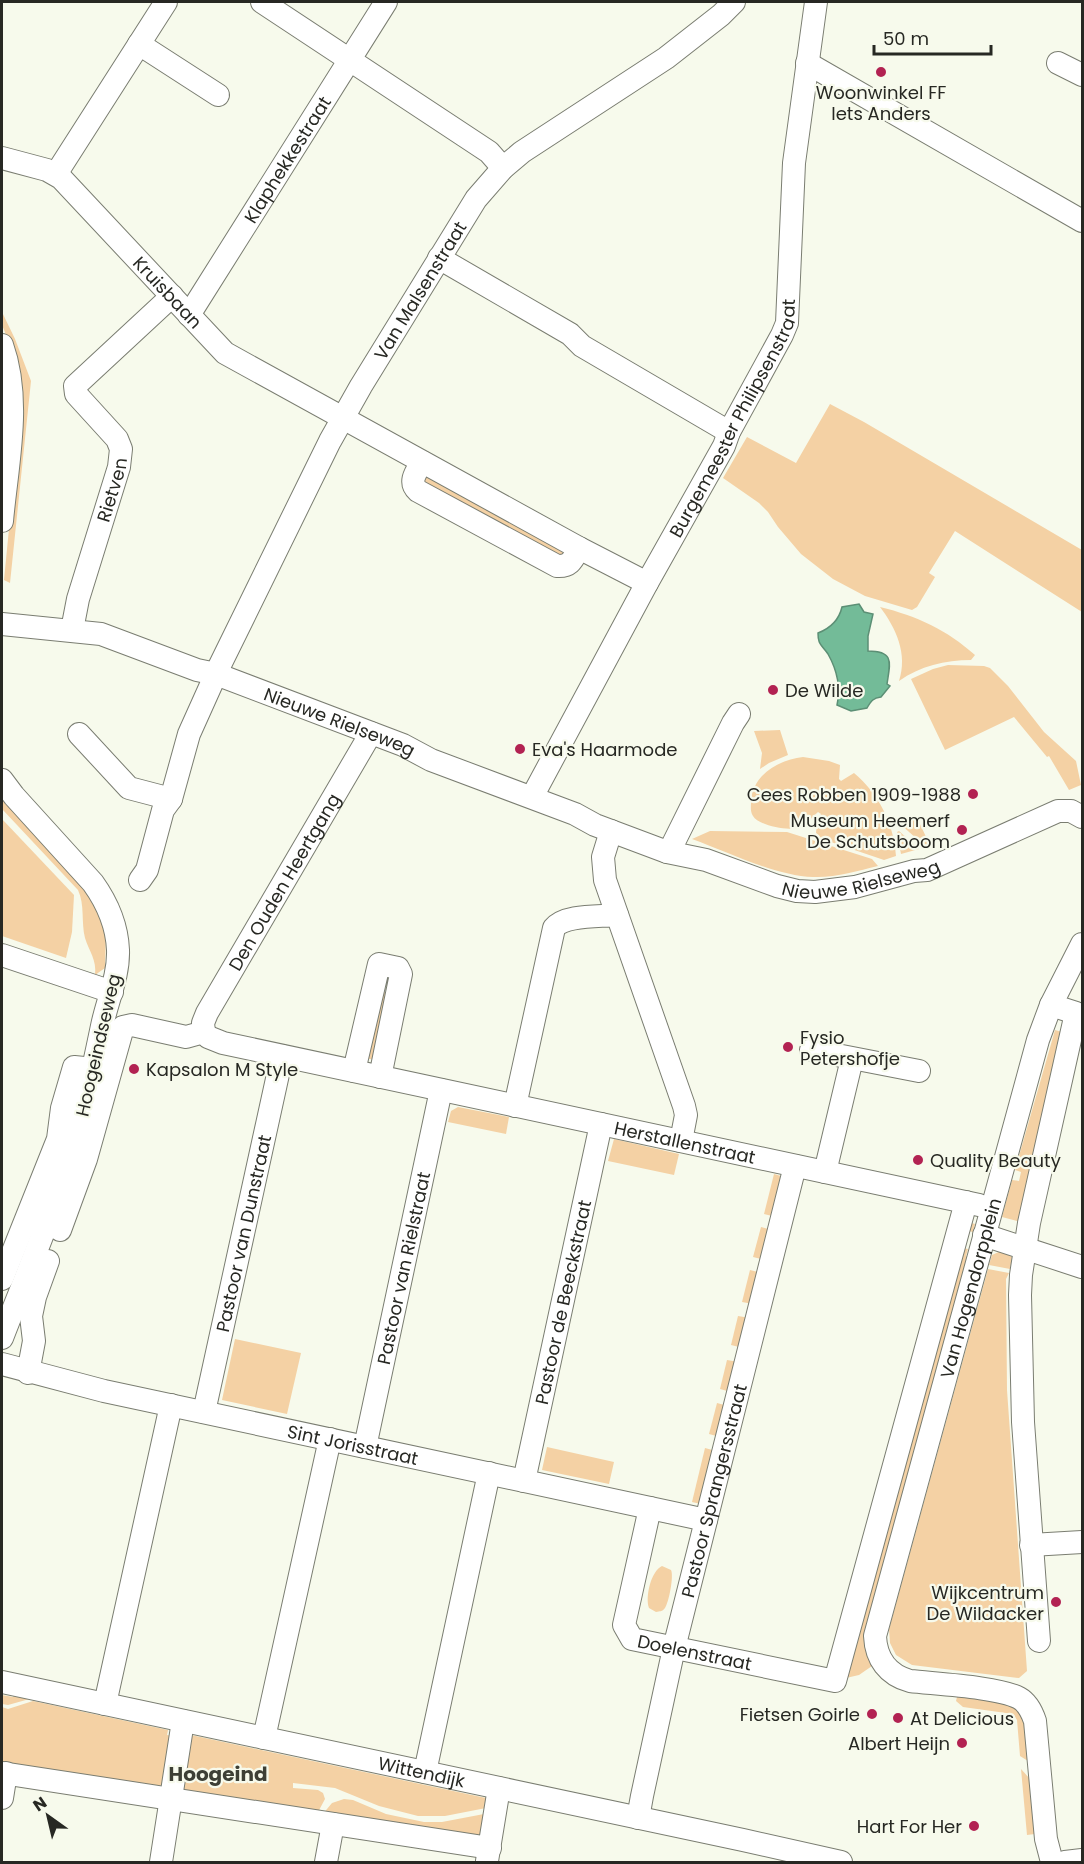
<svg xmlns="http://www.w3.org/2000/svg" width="1084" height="1864" font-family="Poppins,sans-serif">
  <rect width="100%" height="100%" fill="#f7faec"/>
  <g fill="#f4d1a4">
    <polygon points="2,312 15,339 31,381 10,583 4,580 17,447 9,342 2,325"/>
    <polygon points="830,404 864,422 1082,550 1082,612 955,531 929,573 935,577 917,607 912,610 865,596 833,579 801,554 778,527 768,512 759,503 723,478 747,437 796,463"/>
    <polygon points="425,476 564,548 564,557 422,481"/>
    <path d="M 880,607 C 917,616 947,630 975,655 L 971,660 C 945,660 920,666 899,681 C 908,654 896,628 880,607 Z"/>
    <polygon points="948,665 984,666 990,668 1008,686 1044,732 1076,761 1081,785 1069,790 1049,756 1047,757 1014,717 945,750 911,679 933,669"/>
    <polygon points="780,730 788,755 769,763 760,769 762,753 754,731"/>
    <path d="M 803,757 L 829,761 L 840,765 L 839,779 L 841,781 L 854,773 C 879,794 894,824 896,856 L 884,860 L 822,839 L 816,833 L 817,821 L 821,814 L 818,812 C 812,818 804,826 796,828 C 786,831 758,825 753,816 C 750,811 751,807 751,802 C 752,775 778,760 803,757 Z"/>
    <path d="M 2,794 L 91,894 L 106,934 L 105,968 L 95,975 C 97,960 89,951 85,938 C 81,922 85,905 78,890 L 2,809 Z"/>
    <polygon points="916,816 930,845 925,846 900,824"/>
    <polygon points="2,819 74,895 72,932 66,958 2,936"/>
    <path d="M 710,831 L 787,832 L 872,859 L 878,866 C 857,871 835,878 813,877 C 776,876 728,852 692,839 Z"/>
    <polygon points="899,831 919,849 901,854 897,832"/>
    <polygon points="384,992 391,994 375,1060 360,1057"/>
    <polygon points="1055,1030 1062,1032 1021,1222 1002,1217 1012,1180 1019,1181 1021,1172 1015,1170"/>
    <polygon points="458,1107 509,1117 506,1134 448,1122 451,1111"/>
    <polygon points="614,1139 679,1154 674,1175 608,1161"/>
    <polygon points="774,1174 781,1176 776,1217 764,1214"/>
    <polygon points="968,1222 975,1224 973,1232 968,1231 963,1248 968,1249 966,1256 969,1258 869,1659 872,1666 859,1675 846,1678"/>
    <polygon points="761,1227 772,1230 765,1260 753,1257"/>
    <polygon points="1001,1251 1007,1253 1012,1257 1010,1269 989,1265 992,1255"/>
    <polygon points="988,1269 1009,1273 1006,1279 1007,1390 1027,1671 1019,1678 912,1665 896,1655 890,1643 889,1629"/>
    <polygon points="750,1270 762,1273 753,1304 742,1302"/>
    <polygon points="738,1316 750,1318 743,1348 731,1345"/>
    <polygon points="235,1339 301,1353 287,1414 222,1400"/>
    <polygon points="727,1360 739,1362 731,1392 720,1389"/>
    <polygon points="717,1403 728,1406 720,1437 709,1434"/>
    <polygon points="547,1447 614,1462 609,1484 542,1470"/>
    <polygon points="705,1448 716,1451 701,1504 692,1502"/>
    <path d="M 662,1566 L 671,1570 C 674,1576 669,1602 665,1608 C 662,1612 660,1611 656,1612 L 649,1608 C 645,1597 651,1571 662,1566 Z"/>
    <polygon points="14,1694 33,1698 8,1705 2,1704 2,1695 13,1697"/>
    <path d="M 957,1697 C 977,1699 1018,1697 1024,1723 C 1027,1735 1027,1749 1028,1761 L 1020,1756 L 1017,1720 L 1013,1714 L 963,1707 L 956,1701 Z"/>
    <polygon points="33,1701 168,1730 167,1735 173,1736 163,1783 157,1788 2,1765 2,1707 8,1709"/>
    <polygon points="191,1735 486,1798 484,1807 486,1808 445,1816 418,1816 379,1806 335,1788 293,1783 293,1788 318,1790 323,1793 325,1799 317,1814 184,1792 179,1774"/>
    <polygon points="1021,1769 1030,1779 1035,1834 1027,1835"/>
    <polygon points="344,1799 353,1800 386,1814 424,1822 442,1822 484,1814 486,1828 479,1836 322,1815 332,1803"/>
  </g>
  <path fill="#73bb98" stroke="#5c8f75" stroke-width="1.5" d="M 859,604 L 864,612 L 873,614 L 868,636 L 868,651 C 895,651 890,663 887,684 L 890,686 L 881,697 C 873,698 871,701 867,708 L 851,711 L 837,705 C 841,687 837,670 828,654 C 821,644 818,645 818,633 C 831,628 839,620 842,607 Z"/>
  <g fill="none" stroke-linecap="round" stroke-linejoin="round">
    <g stroke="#7a7d71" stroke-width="24">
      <g id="minor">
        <polyline points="262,2 489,152 503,168"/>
        <polyline points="139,44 218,95"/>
        <polyline points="807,63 1082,221"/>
        <polyline points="1058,63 1082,75"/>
        <path id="s1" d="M 2,158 L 47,170 L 61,178 L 225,353 L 579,548 L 647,583"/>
        <polyline points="56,174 166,2"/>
        <polyline points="439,258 570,334 582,346 729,432"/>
        <path id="s2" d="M 189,315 L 386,2"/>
        <path d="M 2,345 C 22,401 7,464 2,521"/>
        <path d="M 422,462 C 416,472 408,482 418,491 L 557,566 C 571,567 573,559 579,548"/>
        <path id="s3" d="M 2,624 L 101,634 L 197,670 L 216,674 L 403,745 L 431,760 L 575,814 L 595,825 L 667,852 L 706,860 L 777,886 L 797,891 L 815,892 L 855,887 L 914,871 L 927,870 L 1058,811 L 1071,811 L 1082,817"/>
        <path id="s4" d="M 72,630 L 78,599 L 119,467 L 121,449 L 117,439 L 76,394 L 75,386 L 172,296"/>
        <polyline points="79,734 129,788 171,799"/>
        <path d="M 2,780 L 14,796 L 93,883 C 108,904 117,925 118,950 C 119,976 107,1001 102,1026 C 92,1074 82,1121 67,1167 C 48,1225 24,1281 2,1338"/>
        <path id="s5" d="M 532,797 L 647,583 L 724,446 L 729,432 L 782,335 L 787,323 L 794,163 L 816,2"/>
        <polyline points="611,831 603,857 605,880 684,1106 686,1115 681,1141"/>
        <polyline points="667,852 673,844 733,723 739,714"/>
        <path id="s6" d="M 140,880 L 147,870 L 163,810 L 171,799 L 189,734 L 220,665 L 330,441 L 361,386 L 476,199 L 503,168 L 522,152 L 666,58 L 721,15 L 734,2"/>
        <polyline points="2,955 112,992"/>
        <path id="s7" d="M 204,1032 L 208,1037 L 223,1043 L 979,1205"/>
        <path id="s8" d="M 204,1032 L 203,1023 L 207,1013 L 371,733"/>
        <polyline points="811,1050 919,1071"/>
        <polyline points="354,1071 379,964 398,968 401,974 380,1077"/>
        <path d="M 515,1106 L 554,928 C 565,914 600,917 617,915"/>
        <polyline points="825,1172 852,1059"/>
        <polyline points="60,1230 86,1159 123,1027 132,1025 186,1037 204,1032"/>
        <polyline points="984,1235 1082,1267"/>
        <polyline points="2,1279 58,1139 62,1108 74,1067 94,1069"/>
        <path id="s9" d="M 2,1364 L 104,1391 L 706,1520"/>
        <polyline points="28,1373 34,1341 31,1316 35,1297 48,1261"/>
        <path id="s10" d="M 204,1412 L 282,1056"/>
        <path id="s11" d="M 365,1447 L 441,1090"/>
        <path id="s12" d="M 524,1481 L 601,1124"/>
        <path id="s13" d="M 650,1508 L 624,1625 L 632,1639 L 835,1681 L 966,1202"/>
        <polyline points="1031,1545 1082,1542"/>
        <polyline points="1039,1641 1023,1422 1020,1295 1021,1275 1029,1223 1076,1013 1051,1005"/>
        <path id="s14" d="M 2,1682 L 743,1840 L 841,1862"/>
        <polyline points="105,1704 171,1405"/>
        <polyline points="264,1738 330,1439"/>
        <polyline points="425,1772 489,1473"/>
        <polyline points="2,1773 490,1848"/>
        <polyline points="2,1798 6,1773"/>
        <path id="s15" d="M 638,1818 L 642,1796 L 674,1648 L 795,1166"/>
        <polyline points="487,1861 499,1788"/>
        <polyline points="161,1862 183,1721"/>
        <polyline points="326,1862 333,1824"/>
        <path id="s16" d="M 1052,1862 L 1046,1839 L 1035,1721 C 1032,1712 1028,1703 1019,1698 C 999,1687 936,1684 910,1681 C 888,1675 876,1659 875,1636 L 1038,1040 L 1051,1005 L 1082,944"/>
        <polyline points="1065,1862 1082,1860"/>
      </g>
    </g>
    <use href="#minor" stroke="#fff" stroke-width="22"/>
  </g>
  <g fill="#b22252" stroke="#f7faec" stroke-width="2">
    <circle cx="881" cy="72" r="6"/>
    <circle cx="773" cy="690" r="6"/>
    <circle cx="520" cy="749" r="6"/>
    <circle cx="973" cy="794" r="6"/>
    <circle cx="962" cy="830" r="6"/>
    <circle cx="788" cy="1047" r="6"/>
    <circle cx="134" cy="1069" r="6"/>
    <circle cx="918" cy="1160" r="6"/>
    <circle cx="1056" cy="1602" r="6"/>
    <circle cx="872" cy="1714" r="6"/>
    <circle cx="898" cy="1718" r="6"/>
    <circle cx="962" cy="1743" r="6"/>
    <circle cx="974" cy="1826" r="6"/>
  </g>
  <g text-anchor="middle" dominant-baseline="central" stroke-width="4.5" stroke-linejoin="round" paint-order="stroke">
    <g font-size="18" fill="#272823" stroke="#f7faec" text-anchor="start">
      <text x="881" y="92" text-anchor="middle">Woonwinkel FF<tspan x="881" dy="21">Iets Anders</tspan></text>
      <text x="785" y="690">De Wilde</text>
      <text x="532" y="749">Eva's Haarmode</text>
      <text x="961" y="794" text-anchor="end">Cees Robben 1909-1988</text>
      <text x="950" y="820" text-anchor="end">Museum Heemerf<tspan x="950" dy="21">De Schutsboom</tspan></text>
      <text x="800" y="1037">Fysio<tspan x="800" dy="21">Petershofje</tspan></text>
      <text x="146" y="1069">Kapsalon M Style</text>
      <text x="930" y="1160">Quality Beauty</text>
      <text x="1044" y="1592" text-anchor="end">Wijkcentrum<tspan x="1044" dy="21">De Wildacker</tspan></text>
      <text x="860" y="1714" text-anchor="end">Fietsen Goirle</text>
      <text x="910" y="1718">At Delicious</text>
      <text x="950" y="1743" text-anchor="end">Albert Heijn</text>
      <text x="962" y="1826" text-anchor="end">Hart For Her</text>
    </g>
    <g font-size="18" fill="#272823" stroke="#f7faec">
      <text stroke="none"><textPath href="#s2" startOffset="184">Klaphekkestraat</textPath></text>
      <text stroke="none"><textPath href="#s6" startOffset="656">Van Malsenstraat</textPath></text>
      <text stroke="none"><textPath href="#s1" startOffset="219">Kruisbaan</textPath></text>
      <text stroke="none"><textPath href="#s5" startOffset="430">Burgemeester Philipsenstraat</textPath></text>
      <text stroke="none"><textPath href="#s4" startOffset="146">Rietven</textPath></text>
      <text stroke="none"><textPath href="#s3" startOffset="354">Nieuwe Rielseweg</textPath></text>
      <text stroke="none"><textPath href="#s3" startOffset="908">Nieuwe Rielseweg</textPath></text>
      <text stroke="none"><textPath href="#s8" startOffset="172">Den Ouden Heertgang</textPath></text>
      <text transform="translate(98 1045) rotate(-77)">Hoogeindseweg</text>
      <text stroke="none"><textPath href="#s7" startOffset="495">Herstallenstraat</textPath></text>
      <text stroke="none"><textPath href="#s10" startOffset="183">Pastoor van Dunstraat</textPath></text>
      <text stroke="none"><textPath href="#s11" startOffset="183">Pastoor van Rielstraat</textPath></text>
      <text stroke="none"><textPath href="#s16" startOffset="704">Van Hogendorpplein</textPath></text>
      <text stroke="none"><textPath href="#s12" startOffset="183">Pastoor de Beeckstraat</textPath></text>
      <text stroke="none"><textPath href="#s9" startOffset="360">Sint Jorisstraat</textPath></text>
      <text stroke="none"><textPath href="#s15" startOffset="336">Pastoor Sprangersstraat</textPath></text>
      <text stroke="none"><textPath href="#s13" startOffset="200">Doelenstraat</textPath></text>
      <text stroke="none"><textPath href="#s14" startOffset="429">Wittendijk</textPath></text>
    </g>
    <g font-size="20" font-weight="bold" fill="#3d3f35" stroke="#f7faec">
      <text x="218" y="1774">Hoogeind</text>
    </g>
  </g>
  <rect width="1084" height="1864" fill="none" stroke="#272823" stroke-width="6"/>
  <g transform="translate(48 1816) rotate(326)" stroke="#f7faec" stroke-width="4.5" paint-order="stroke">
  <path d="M0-4.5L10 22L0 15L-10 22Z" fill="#272823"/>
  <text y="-9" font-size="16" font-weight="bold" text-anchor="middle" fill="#272823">N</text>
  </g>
  <path d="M874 45v9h117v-9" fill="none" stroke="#272823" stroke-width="3"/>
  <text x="883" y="45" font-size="18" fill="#272823" stroke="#f7faec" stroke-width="4.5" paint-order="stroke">50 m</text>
</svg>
